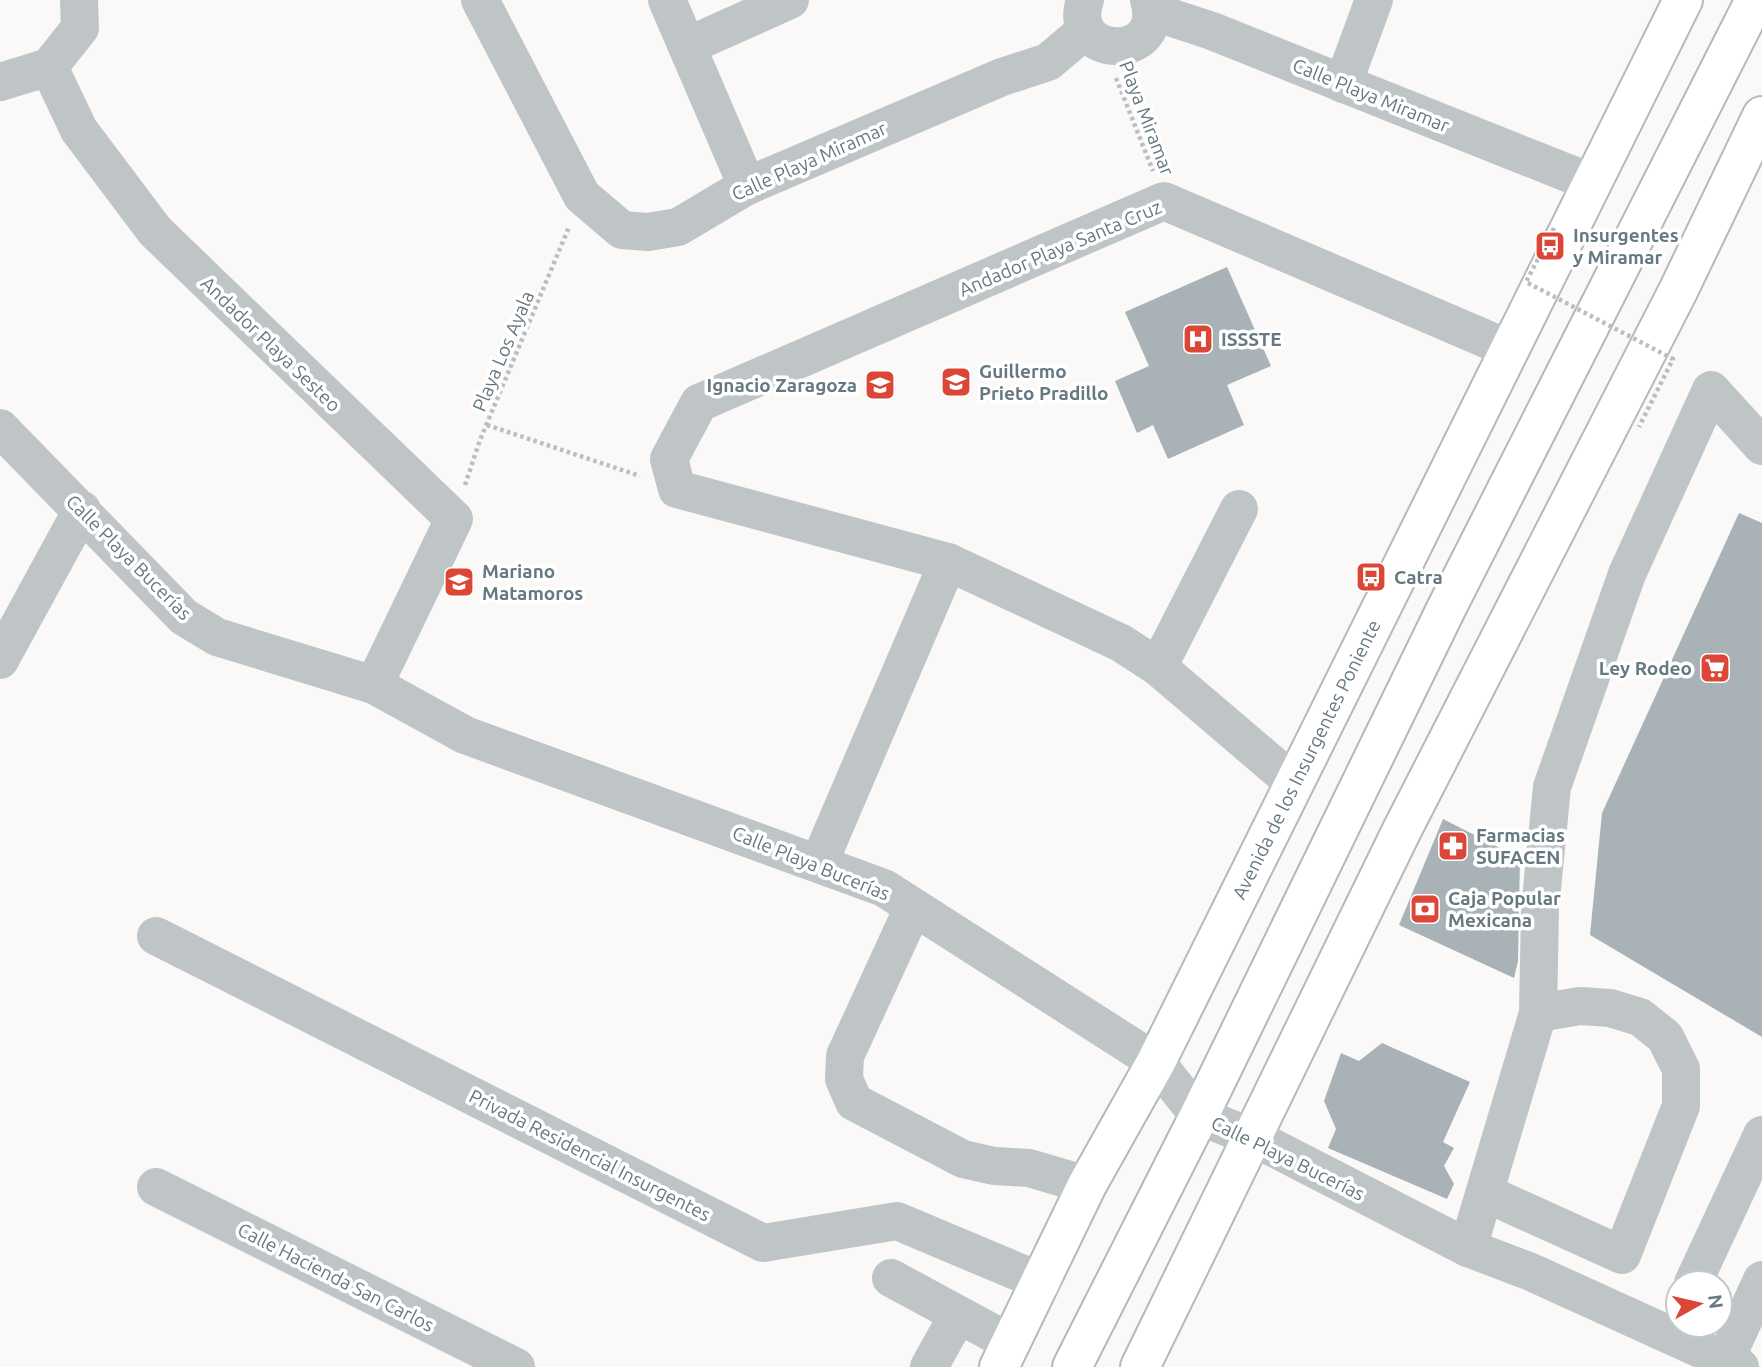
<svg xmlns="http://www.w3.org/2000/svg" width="1762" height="1367" font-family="Ubuntu,sans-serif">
  <rect width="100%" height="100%" fill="#faf9f8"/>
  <g fill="#a8b2b7">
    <polygon points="1227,267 1271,366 1227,385 1244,425 1168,459 1153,425 1137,433 1115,381 1149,366 1125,312"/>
    <polygon points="1739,513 1762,523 1762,1037 1590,935 1602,813"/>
    <polygon points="1443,819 1520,858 1518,961 1514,978 1399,925"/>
    <polygon points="1382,1043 1470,1082 1443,1142 1454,1148 1444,1166 1454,1184 1447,1199 1328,1148 1336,1129 1324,1101 1341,1053 1359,1061"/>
  </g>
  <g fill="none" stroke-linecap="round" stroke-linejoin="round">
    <g stroke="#b3b9bc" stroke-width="42">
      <g id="major">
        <path id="s1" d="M 999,1367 L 1087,1185 L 1156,1062 L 1683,0"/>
        <polyline points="1140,1367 1402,830 1678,291 1762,116"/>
      </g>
    </g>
    <g stroke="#b3b8bb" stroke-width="42">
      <polyline id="highway" points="1072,1367 1199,1116 1446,609 1755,0"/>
    </g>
    <g stroke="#babec0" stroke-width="4.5" stroke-dasharray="3.5 3.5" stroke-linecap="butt">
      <polyline points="1116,78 1153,171"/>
      <polyline points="487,425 640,476"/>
      <polyline points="465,485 480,440 569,227"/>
    </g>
    <g stroke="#bfc5c7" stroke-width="38">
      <polyline points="79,0 80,28 49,67 79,130 155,231 454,519 374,685"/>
      <polyline points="480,0 582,196 622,230 648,232 678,227 747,186 1002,77 1048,62 1086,30"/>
      <polyline points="667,0 747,186"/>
      <path d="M 1085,0 C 1064,60 1168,63 1149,0"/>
      <polyline points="1151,11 1212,31 1590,182"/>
      <polyline points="687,46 790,0"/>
      <polyline points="0,82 49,67"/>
      <polyline points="1343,84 1374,0"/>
      <polyline points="0,428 184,617 217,637 374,685 465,735 884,888 1156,1062 1199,1116 1254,1138 1468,1248 1531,1272 1740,1367"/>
      <polyline points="1239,509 1158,667 1121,643 948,562 677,489 669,459 699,403 1164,201 1507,348"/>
      <polyline points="0,660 82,510"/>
      <polyline points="1158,667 1294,783"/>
      <polyline points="819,863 948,562"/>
      <polyline points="913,908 845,1056 844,1079 854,1102 963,1159 994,1166 1029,1168 1087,1185"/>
      <polyline points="156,936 763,1243 897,1221 1042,1282"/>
      <polyline points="156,1187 516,1367"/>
      <polyline points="1485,1193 1622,1255 1681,1106 1681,1069 1665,1037 1640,1017 1610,1008 1580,1006 1538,1013"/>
      <polyline points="1468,1248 1538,1013 1540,909 1552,787 1627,574 1711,390 1762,446"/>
      <polyline points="891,1278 1011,1343"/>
      <polyline points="1693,1283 1762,1135"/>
      <polyline points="929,1367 958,1315"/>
      <polyline points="1722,1367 1762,1280"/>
    </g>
    <use href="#major" stroke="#fff" stroke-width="38"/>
    <use href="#highway" stroke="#fff" stroke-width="38"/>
    <polyline stroke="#babec0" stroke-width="4.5" stroke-dasharray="3.5 3.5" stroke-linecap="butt" points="1554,228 1526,282 1673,359 1639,427"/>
  </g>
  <defs>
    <g id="bus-square" transform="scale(1.575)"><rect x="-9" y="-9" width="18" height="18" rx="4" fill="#db4636" stroke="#fff"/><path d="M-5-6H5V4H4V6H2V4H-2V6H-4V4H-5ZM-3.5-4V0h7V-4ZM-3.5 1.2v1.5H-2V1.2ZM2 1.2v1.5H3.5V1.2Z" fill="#fff"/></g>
    <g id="hospital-square" transform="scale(1.575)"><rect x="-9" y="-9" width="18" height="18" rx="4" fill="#db4636" stroke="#fff"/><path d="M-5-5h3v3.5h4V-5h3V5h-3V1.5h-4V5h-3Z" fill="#fff"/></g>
    <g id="school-square" transform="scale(1.575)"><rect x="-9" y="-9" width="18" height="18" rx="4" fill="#db4636" stroke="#fff"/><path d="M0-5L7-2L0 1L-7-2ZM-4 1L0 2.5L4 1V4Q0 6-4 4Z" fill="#fff"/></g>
    <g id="supermarket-square" transform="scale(1.575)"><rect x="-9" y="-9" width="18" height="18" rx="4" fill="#db4636" stroke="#fff"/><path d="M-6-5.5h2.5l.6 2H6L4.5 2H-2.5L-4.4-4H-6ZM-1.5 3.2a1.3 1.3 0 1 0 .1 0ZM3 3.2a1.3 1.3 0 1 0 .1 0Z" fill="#fff"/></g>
    <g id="pharmacy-square" transform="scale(1.575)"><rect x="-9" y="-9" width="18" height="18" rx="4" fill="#db4636" stroke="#fff"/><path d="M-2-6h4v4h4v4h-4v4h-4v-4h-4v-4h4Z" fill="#fff"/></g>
    <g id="bank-square" transform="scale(1.575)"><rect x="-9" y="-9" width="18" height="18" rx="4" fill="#db4636" stroke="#fff"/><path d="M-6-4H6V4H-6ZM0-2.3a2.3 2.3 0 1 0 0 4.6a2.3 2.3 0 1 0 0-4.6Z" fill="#fff"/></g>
  </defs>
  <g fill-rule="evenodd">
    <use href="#bus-square" x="1550" y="246"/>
    <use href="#hospital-square" x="1198" y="339"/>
    <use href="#school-square" x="956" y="382"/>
    <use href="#school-square" x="880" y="385"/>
    <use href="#bus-square" x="1371" y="577"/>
    <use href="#school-square" x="459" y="582"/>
    <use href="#supermarket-square" x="1715" y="668"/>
    <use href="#pharmacy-square" x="1453" y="846"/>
    <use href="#bank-square" x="1425" y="909"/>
  </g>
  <g text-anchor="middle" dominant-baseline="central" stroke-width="7" stroke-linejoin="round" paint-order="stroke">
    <g font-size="19" fill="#667981" stroke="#fff">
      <text transform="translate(1371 95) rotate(22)">Calle Playa Miramar</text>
      <text transform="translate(1147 118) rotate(69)">Playa Miramar</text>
      <text transform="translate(809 161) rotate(-24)">Calle Playa Miramar</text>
      <text transform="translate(1060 248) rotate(-23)">Andador Playa Santa Cruz</text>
      <text transform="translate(271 344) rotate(44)">Andador Playa Sesteo</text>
      <text transform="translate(503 351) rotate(-67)">Playa Los Ayala</text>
      <text transform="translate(129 557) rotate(45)">Calle Playa Bucerías</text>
      <text stroke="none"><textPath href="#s1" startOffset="681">Avenida de los Insurgentes Poniente</textPath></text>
      <text transform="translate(811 863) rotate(22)">Calle Playa Bucerías</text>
      <text transform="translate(590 1155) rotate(27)">Privada Residencial Insurgentes</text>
      <text transform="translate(1288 1158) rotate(26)">Calle Playa Bucerías</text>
      <text transform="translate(336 1277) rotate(27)">Calle Hacienda San Carlos</text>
    </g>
    <g font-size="19" font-weight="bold" fill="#667981" stroke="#fff" text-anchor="start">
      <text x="1573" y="235">Insurgentes<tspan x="1573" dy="22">y Miramar</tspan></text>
      <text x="1221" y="339">ISSSTE</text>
      <text x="979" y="371">Guillermo<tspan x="979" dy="22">Prieto Pradillo</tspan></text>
      <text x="857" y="385" text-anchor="end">Ignacio Zaragoza</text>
      <text x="482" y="571">Mariano<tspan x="482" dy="22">Matamoros</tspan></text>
      <text x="1394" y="577">Catra</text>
      <text x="1692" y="668" text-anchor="end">Ley Rodeo</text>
      <text x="1476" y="835">Farmacias<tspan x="1476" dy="22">SUFACEN</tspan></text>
      <text x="1448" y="898">Caja Popular<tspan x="1448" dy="22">Mexicana</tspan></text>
    </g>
  </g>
  <g transform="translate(1699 1304) rotate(82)"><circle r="33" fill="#ffffff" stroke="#c2c9cd" stroke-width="2"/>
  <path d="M0-5L12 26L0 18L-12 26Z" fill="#db4636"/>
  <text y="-10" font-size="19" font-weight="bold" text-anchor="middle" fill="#667981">N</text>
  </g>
</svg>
